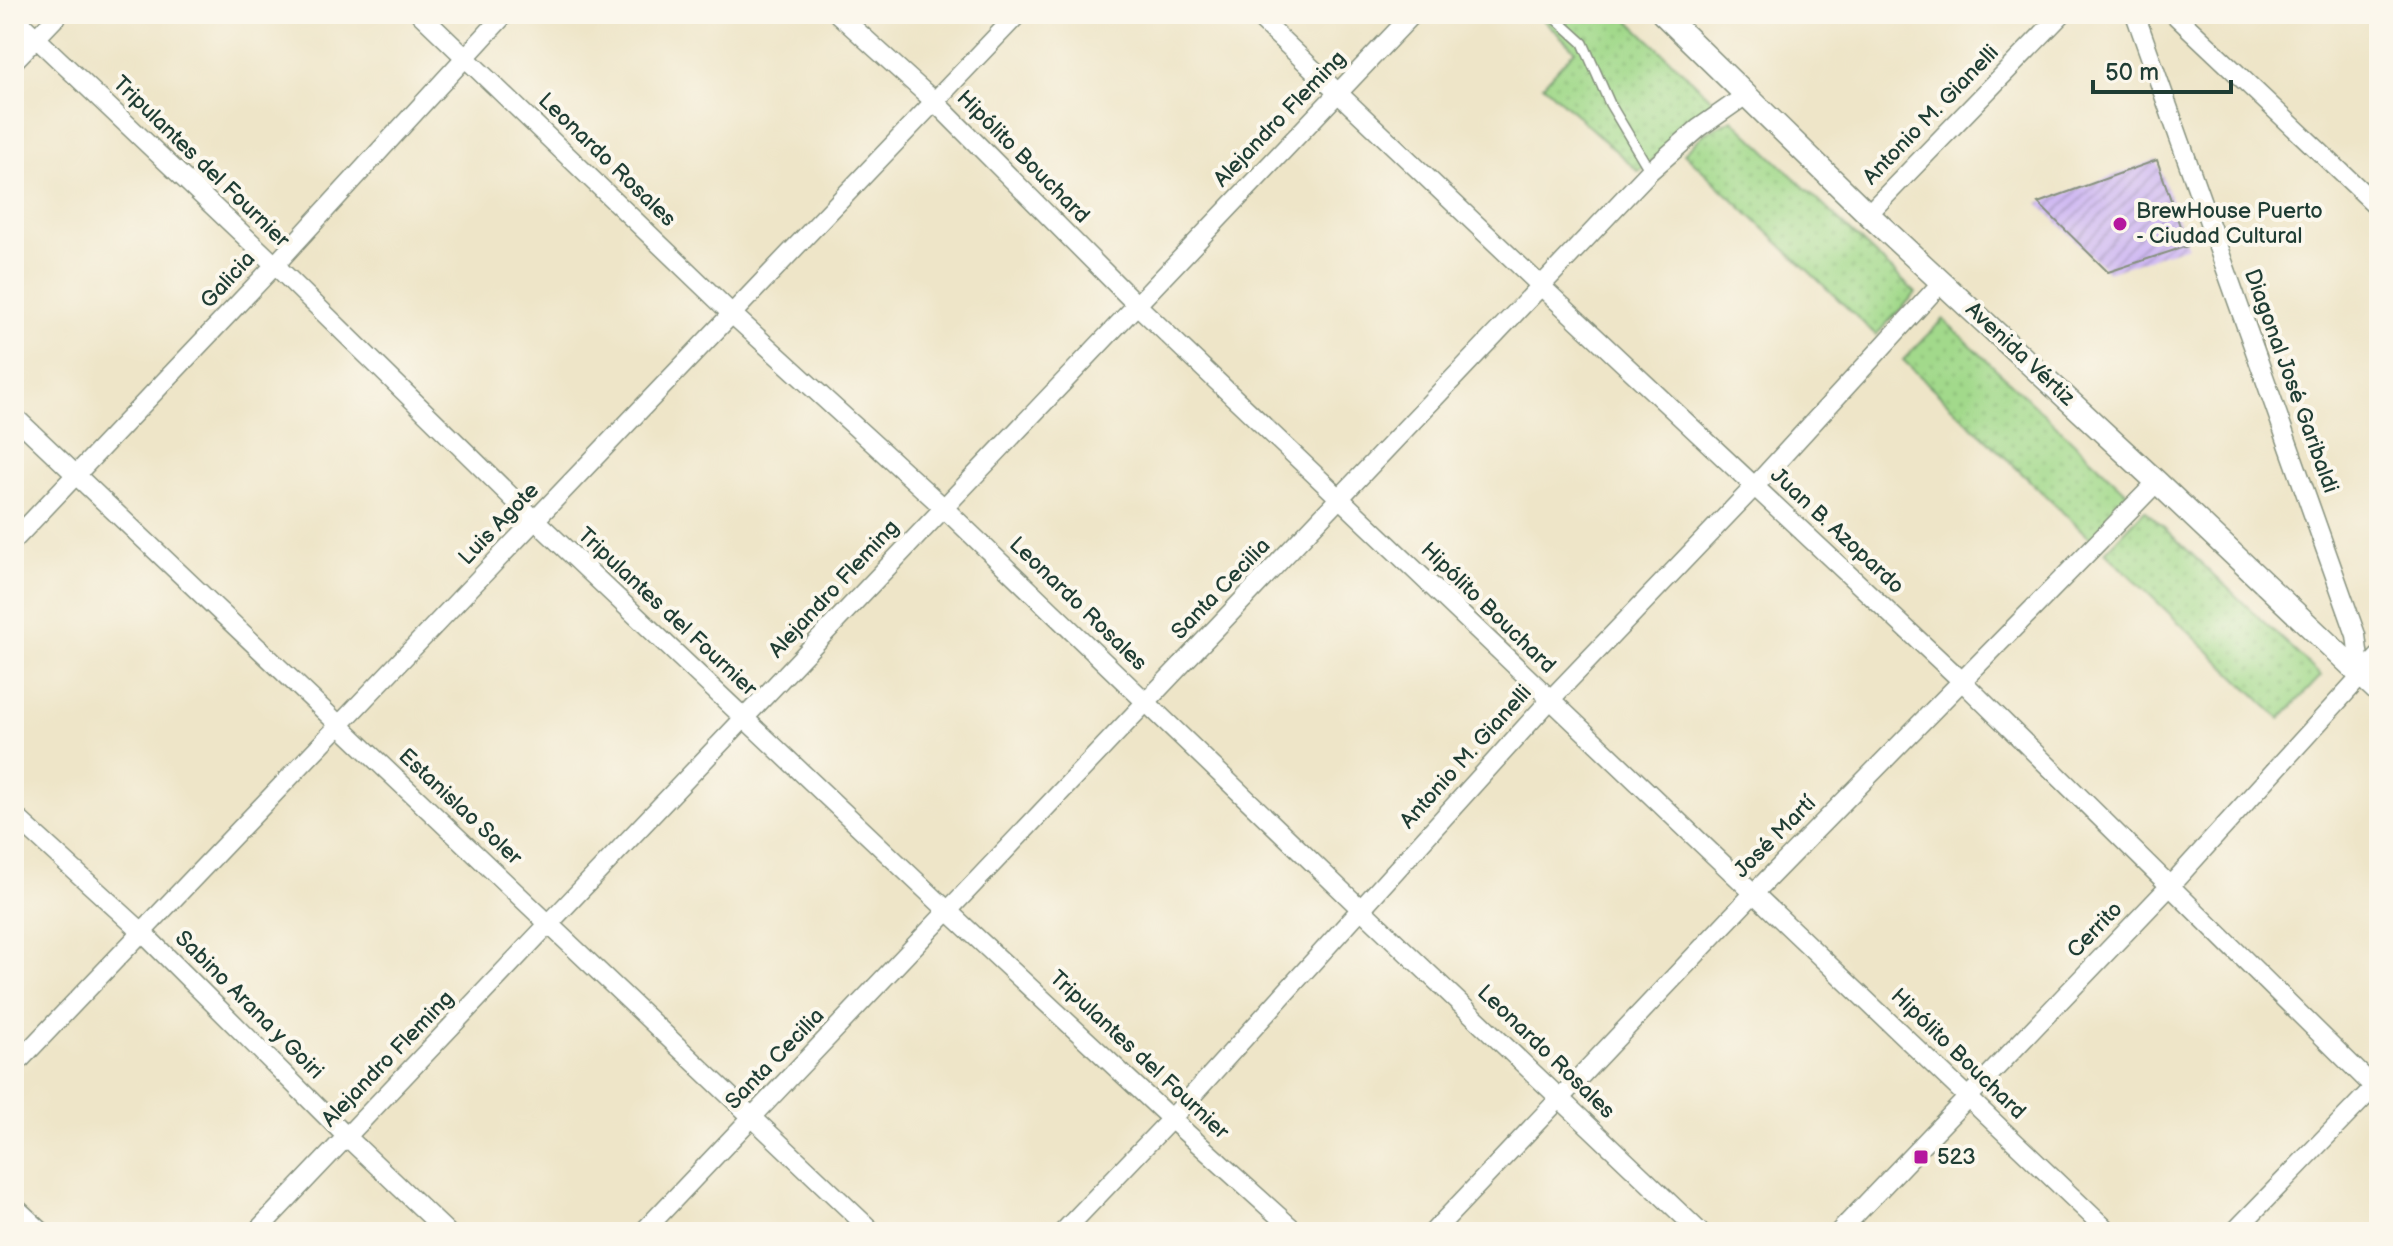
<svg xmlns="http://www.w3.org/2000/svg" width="2393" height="1246" font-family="'Balsamiq Sans',sans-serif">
  <defs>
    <pattern id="park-dots" width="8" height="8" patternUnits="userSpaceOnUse" patternTransform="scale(2)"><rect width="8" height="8" fill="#a2d98b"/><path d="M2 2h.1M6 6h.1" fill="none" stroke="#8bbb79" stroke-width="1.8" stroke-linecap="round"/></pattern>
    <pattern id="building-hatch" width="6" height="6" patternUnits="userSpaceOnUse" patternTransform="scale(2)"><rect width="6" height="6" fill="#c9b0f3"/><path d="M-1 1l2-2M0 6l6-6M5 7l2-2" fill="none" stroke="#a390c6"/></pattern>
  </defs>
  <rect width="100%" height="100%" fill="#fbf7ec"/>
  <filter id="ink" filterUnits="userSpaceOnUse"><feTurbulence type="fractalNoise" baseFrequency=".0125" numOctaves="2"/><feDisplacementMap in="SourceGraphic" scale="16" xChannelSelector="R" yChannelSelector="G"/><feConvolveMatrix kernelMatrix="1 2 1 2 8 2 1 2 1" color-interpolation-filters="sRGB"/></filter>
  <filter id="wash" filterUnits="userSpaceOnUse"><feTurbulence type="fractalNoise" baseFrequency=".006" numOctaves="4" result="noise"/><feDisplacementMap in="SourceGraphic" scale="32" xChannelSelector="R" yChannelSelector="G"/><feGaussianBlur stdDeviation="1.8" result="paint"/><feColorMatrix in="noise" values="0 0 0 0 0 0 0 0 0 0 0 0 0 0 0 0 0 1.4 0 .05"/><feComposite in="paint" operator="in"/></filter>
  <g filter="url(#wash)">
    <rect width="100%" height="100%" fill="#eee5c8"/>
    <g fill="url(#park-dots)" stroke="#608b60" stroke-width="2">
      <polygon points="1537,14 1622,14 1717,104 1639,172 1543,85 1575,50"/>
      <polygon points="1732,119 1916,293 1876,335 1684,153 1705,133"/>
      <polygon points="1943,319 2134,499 2093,541 1903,360"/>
      <polygon points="2145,510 2321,676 2280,719 2105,552"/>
    </g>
    <g id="blocks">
      <polygon fill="url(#building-hatch)" points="2157,160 2187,246 2108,272 2038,203"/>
    </g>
  </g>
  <g filter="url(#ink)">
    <use href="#blocks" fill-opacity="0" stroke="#86917e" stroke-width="2"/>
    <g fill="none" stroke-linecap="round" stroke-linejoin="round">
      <g stroke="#86917e" stroke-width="12">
        <polyline id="service" points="1551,14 1583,43 1610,104 1650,171"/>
      </g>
      <g stroke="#86917e" stroke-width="21">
        <g id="minor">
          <polyline points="420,14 732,314 944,508 1362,910 1700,1232"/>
          <polyline points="838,14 934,101 1137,305 2109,1232"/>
          <polyline points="1255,14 1541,286 1963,682 2379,1092"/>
          <polyline points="2135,14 2356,635 2361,675"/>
          <polyline points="2174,14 2379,208"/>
          <polyline points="14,17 275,265 535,520 948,911 1171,1119 1296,1232"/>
          <polyline points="14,61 59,14"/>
          <polyline points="1868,214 2062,14"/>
          <polyline points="14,416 873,1232"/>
          <polyline points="14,540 275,265 505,14"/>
          <polyline points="14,815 142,932 347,1137 447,1232"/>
          <polyline points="14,1066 1018,14"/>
          <polyline points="14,1206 42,1232"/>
          <polyline points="256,1232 1413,14"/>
          <polyline points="643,1232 1650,171 1699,128 1746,95"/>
          <polyline points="1063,1232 1171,1119 1550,700 1754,487 1942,282"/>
          <polyline points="1433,1232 1754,893 2157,482"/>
          <polyline points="1839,1232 2169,887 2379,656"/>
          <polyline points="2234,1232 2379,1082"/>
        </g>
      </g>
      <g stroke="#86917e" stroke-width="25">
        <polyline id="tertiary" points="1663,14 1868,214 2157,482 2379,692"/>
      </g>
      <use href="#service" stroke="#fff" stroke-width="9"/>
      <use href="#minor" stroke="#fff" stroke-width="18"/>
      <use href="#tertiary" stroke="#fff" stroke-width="22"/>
    </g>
  </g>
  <g fill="#b5179e" stroke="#fbf7ec" stroke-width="3">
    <circle cx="2120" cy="224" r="8"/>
    <rect x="1913" y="1149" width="16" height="16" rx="4"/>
  </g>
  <g text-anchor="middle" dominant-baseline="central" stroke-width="8" stroke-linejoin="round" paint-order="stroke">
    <g font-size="22" fill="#1f3d34" stroke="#fbf7ec">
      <text transform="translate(1931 115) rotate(-46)">Antonio M. Gianelli</text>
      <text transform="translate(1280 119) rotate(-46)">Alejandro Fleming</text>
      <text transform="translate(1023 157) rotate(45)">Hipólito Bouchard</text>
      <text transform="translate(607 160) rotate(44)">Leonardo Rosales</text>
      <text transform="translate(201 162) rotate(44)">Tripulantes del Fournier</text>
      <text transform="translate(228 280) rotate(-47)">Galicia</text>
      <text transform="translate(2020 354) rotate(43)">Avenida Vértiz</text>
      <text transform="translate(2291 381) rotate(70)">Diagonal José Garibaldi</text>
      <text transform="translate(499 524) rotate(-46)">Luis Agote</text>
      <text transform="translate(1837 531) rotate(43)">Juan B. Azopardo</text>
      <text transform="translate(834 589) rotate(-47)">Alejandro Fleming</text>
      <text transform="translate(1221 589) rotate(-46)">Santa Cecilia</text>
      <text transform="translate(1078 604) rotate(44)">Leonardo Rosales</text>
      <text transform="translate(1488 608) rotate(44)">Hipólito Bouchard</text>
      <text transform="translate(667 612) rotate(43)">Tripulantes del Fournier</text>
      <text transform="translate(1466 757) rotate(-48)">Antonio M. Gianelli</text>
      <text transform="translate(460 807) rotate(43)">Estanislao Soler</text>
      <text transform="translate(1775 837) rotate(-45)">José Martí</text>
      <text transform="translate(2095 930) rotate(-46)">Cerrito</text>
      <text transform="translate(249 1005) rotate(45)">Sabino Arana y Goiri</text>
      <text transform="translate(1546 1052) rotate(44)">Leonardo Rosales</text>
      <text transform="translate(1958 1054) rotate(44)">Hipólito Bouchard</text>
      <text transform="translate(1139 1055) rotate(43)">Tripulantes del Fournier</text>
      <text transform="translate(388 1059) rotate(-46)">Alejandro Fleming</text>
      <text transform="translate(775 1059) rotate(-46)">Santa Cecilia</text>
    </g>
    <g font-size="22" fill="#1f3d34" stroke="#fbf7ec" text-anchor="start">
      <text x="2136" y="211">BrewHouse Puerto<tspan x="2136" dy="25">- Ciudad Cultural</tspan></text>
      <text x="1937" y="1157">523</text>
    </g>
  </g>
  <rect width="2393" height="1246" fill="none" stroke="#fbf7ec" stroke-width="48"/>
  <path d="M2093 80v12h138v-12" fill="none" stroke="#1f3d34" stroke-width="4"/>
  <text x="2105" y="80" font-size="24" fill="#1f3d34" stroke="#fbf7ec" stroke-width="6" paint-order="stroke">50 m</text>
</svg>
